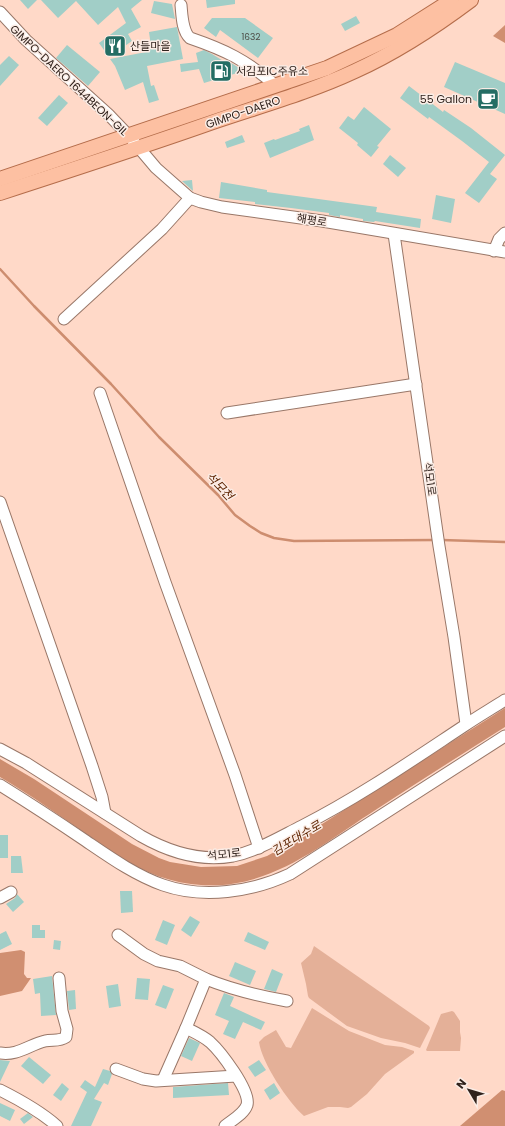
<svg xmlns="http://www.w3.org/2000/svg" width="505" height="1126" font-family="Poppins,'Noto Sans KR',sans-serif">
  <rect width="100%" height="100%" fill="#ffd9c8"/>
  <g fill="#e4b098">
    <polygon points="314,946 429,1026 430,1028 420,1048 405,1043 381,1038 347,1026 309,998 308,996 306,984 301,963 311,954"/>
    <path d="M 312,1008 L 349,1031 L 385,1045 L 402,1047 L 414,1051 L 414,1053 L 385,1074 L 367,1094 L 351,1107 L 348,1108 L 340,1107 L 328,1107 L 304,1116 C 288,1102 262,1063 259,1042 L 264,1037 L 276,1030 L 286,1047 L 291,1048 Z"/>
    <polygon points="452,1011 454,1012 460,1021 460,1032 461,1038 460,1051 427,1051 426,1050 441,1014"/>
  </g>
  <g fill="#d08f71">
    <polygon points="505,25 505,43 493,36"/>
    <polygon points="21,950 25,952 24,974 27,978 31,978 22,991 0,996 0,953"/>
    <polygon points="502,1090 505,1091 505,1126 460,1126"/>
  </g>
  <path fill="#cd8d6f" d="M 505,708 L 505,727 C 462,754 420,781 377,809 C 319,846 266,894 191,884 C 176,882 162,878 148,872 C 127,863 109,850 91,837 C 61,817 31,795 0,777 L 0,759 L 34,779 L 132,844 L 159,858 L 170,862 L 201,867 L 237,866 L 267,856 L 300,838 Z"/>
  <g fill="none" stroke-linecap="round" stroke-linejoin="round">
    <g stroke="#cd8d6f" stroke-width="2.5">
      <polyline points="0,269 34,306 111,384 159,437 218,495 235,515 250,526 261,533 274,538 294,541 435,540"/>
      <polyline points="442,540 505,542"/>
    </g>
  </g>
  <g fill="#a1cec7">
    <polygon points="20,0 37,0 28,9"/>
    <polygon points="41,0 142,0 131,9 141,27 128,34 132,41 109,57 99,43 126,23 118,7 98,25 76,1 58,18"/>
    <polygon points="206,0 235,0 235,4 207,8"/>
    <polygon points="154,1 172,4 175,19 151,13"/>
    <polygon points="356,16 360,23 345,31 341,24"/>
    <polygon points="212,18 245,18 273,38 258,58 220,30 216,37 204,28"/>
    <polygon points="177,27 183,59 147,66 151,86 154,85 159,100 149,103 143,82 125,90 115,66 110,59 146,52 145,47 151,46 149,32"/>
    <polygon points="67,45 100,72 88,86 56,58"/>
    <polygon points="204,50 212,54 225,62 228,61 244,71 204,83 199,69 181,72 180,64 198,62 196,53"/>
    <polygon points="9,56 19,65 0,86 0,65"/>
    <polygon points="455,62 505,83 505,114 444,87"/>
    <polygon points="409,86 443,112 444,110 471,128 505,155 490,174 497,179 479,203 465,193 489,162 462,141 429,117 428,119 400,98"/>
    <polygon points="59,95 68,103 47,126 38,118"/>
    <polygon points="364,107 391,129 377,146 379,147 371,157 357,145 358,143 339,128 348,116 354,120"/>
    <polygon points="309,125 314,140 270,158 264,143 274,139 275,140 300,131 299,129"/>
    <polygon points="242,135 245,142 227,148 225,142"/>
    <polygon points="390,155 406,168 398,177 383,164"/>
    <polygon points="192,180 193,191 182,181"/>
    <polygon points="221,182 267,190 267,192 377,207 376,212 421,219 420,228 375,221 374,222 363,221 363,219 340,215 340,217 329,215 329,213 291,208 255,204 255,202 219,198"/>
    <polygon points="436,195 455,199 451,223 432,219"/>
    <rect x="0" y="835" width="8" height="23"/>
    <polygon points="11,856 21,856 23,873 11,873"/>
    <polygon points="120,891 132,891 133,912 121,913"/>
    <polygon points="17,894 24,902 13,912 6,904 15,898"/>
    <polygon points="190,916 200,922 191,937 181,930"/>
    <polygon points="163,920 175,925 167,945 155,940"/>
    <polygon points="32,925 40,925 40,930 45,930 45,938 32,938"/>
    <polygon points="6,931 12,944 0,950 0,934"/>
    <polygon points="248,932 269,942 265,950 244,941"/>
    <polygon points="54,940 61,941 60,950 53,949"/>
    <polygon points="235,962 256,971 250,985 229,976"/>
    <polygon points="272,969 283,974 276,992 264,989"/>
    <polygon points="52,976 56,1015 41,1016 40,993 35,994 33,979"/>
    <polygon points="137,978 150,979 148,1000 135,999"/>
    <polygon points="118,984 121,1006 109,1008 106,986"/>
    <polygon points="163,985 174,989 166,1009 155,1005"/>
    <polygon points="75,990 76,1009 69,1010 67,991"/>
    <polygon points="224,993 234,997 230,1006 265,1022 261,1030 243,1022 235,1039 223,1034 229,1021 215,1015"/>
    <polygon points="189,1038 200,1043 192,1061 181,1056"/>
    <polygon points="29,1057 51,1075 43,1084 21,1066"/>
    <polygon points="0,1060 10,1061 0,1082"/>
    <polygon points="259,1060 266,1070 255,1077 248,1067"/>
    <polygon points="103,1069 110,1071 112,1074 108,1085 104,1083 94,1099 102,1102 91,1126 71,1126 87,1092 80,1087 85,1080 95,1087"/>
    <polygon points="62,1083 69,1089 61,1101 53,1095"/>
    <polygon points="228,1083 229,1095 173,1098 173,1087"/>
    <polygon points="274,1083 280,1093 270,1100 264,1090"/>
    <polygon points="0,1103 15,1110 10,1121 0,1116"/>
    <polygon points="28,1113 33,1117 24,1124 20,1119"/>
  </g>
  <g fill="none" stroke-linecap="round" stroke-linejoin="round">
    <g stroke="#997768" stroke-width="13">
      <g id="minor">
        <path d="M 181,5 C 182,15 182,31 190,38 C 225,50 246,60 275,85"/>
        <polyline points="0,12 26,40 108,114 129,136 156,168 190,198 201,202 222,207 322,221 505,252"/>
        <polyline points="394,234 439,546 454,637 466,724"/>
        <polyline points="494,251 499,239 505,233"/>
        <polyline points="64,319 162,229 190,198"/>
        <polyline points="100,393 165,582 235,775 259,848"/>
        <polyline points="227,413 416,384"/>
        <polyline points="0,502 92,766 102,797 105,813"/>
        <path d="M 0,749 L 26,763 L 141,836 C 169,852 200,862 233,856 C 257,851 280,837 302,826 C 359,797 411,761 464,726 C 477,717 491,709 505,700"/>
        <path d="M 0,785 C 29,803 58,822 86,841 C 111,858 135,875 163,885 C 203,899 252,892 290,874 L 505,736"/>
        <polyline points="0,898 11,892"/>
        <path d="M 118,935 L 144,954 L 158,961 L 180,966 L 206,979 L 186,1028 C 194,1032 203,1036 210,1042 C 220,1051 251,1091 247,1105 C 244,1114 232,1120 225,1126"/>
        <path d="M 206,979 C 233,990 259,996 287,1001"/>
        <path d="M 0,1053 C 17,1056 29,1045 45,1041 C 52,1039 59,1042 66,1037 L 67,1029 L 62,1011 L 59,978"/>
        <polyline points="116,1069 143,1079 156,1081 236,1076"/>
        <polyline points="163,1080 186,1028"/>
        <path d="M 0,1090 C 20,1100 40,1111 57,1126"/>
      </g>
    </g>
    <g stroke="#b56d4b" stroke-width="16">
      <g id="major">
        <polyline points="0,179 327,68 397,35 452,0"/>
        <path d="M 0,193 C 71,170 142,147 213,122 C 260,106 310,92 355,71 C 397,52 435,27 471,0"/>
      </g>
    </g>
    <use href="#minor" stroke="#fff" stroke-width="11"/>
    <use href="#major" stroke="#fdc0a2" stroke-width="14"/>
  </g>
  <defs>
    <g id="restaurant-square" transform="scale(1.15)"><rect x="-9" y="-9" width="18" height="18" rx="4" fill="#246d64" stroke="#fbece5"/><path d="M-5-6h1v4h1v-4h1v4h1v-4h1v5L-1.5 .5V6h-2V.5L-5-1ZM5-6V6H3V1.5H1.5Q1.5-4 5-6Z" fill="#fff"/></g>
    <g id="fuel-square" transform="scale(1.15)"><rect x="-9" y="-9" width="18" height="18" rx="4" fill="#246d64" stroke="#fbece5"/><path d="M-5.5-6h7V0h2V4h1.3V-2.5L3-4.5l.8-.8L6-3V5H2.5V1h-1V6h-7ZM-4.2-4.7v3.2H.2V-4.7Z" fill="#fff"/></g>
    <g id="cafe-square" transform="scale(1.15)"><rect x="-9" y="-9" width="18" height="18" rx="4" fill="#246d64" stroke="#fbece5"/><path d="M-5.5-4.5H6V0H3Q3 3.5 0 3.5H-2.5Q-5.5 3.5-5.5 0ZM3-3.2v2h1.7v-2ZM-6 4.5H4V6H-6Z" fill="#fff"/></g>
  </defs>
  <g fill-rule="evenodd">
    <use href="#restaurant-square" x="115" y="46"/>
    <use href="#fuel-square" x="221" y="71"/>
    <use href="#cafe-square" x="488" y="99"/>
  </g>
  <g text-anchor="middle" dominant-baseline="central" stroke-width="3" stroke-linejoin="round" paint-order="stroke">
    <g font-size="9" fill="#4c4d47">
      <text x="251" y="37">1632</text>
    </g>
    <g font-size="11" fill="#30221c" stroke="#fbece5" text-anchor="start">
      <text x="130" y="46">산들마을</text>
      <text x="236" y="71">서김포IC주유소</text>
      <text x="472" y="99" text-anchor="end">55 Gallon</text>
    </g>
    <g font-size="11" fill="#30221c" stroke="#fbece5">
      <text transform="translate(69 80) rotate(43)">GIMPO-DAERO 1644BEON-GIL</text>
      <text transform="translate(243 112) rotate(-19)">GIMPO-DAERO</text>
      <text transform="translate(312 220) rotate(9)">해평로</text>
      <text transform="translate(430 479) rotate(82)">석모1로</text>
      <text transform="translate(224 854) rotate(-6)">석모1로</text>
    </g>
    <g font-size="12" font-style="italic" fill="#5d2300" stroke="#fbece5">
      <text transform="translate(220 486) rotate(46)">석모천</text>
      <text transform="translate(296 838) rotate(-31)">김포대수로</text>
    </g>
  </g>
  <g transform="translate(469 1090) rotate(308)" stroke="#fbece5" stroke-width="3" paint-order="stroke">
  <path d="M0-3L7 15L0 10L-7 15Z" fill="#30221c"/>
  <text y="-6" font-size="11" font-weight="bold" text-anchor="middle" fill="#30221c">N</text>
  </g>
</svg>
